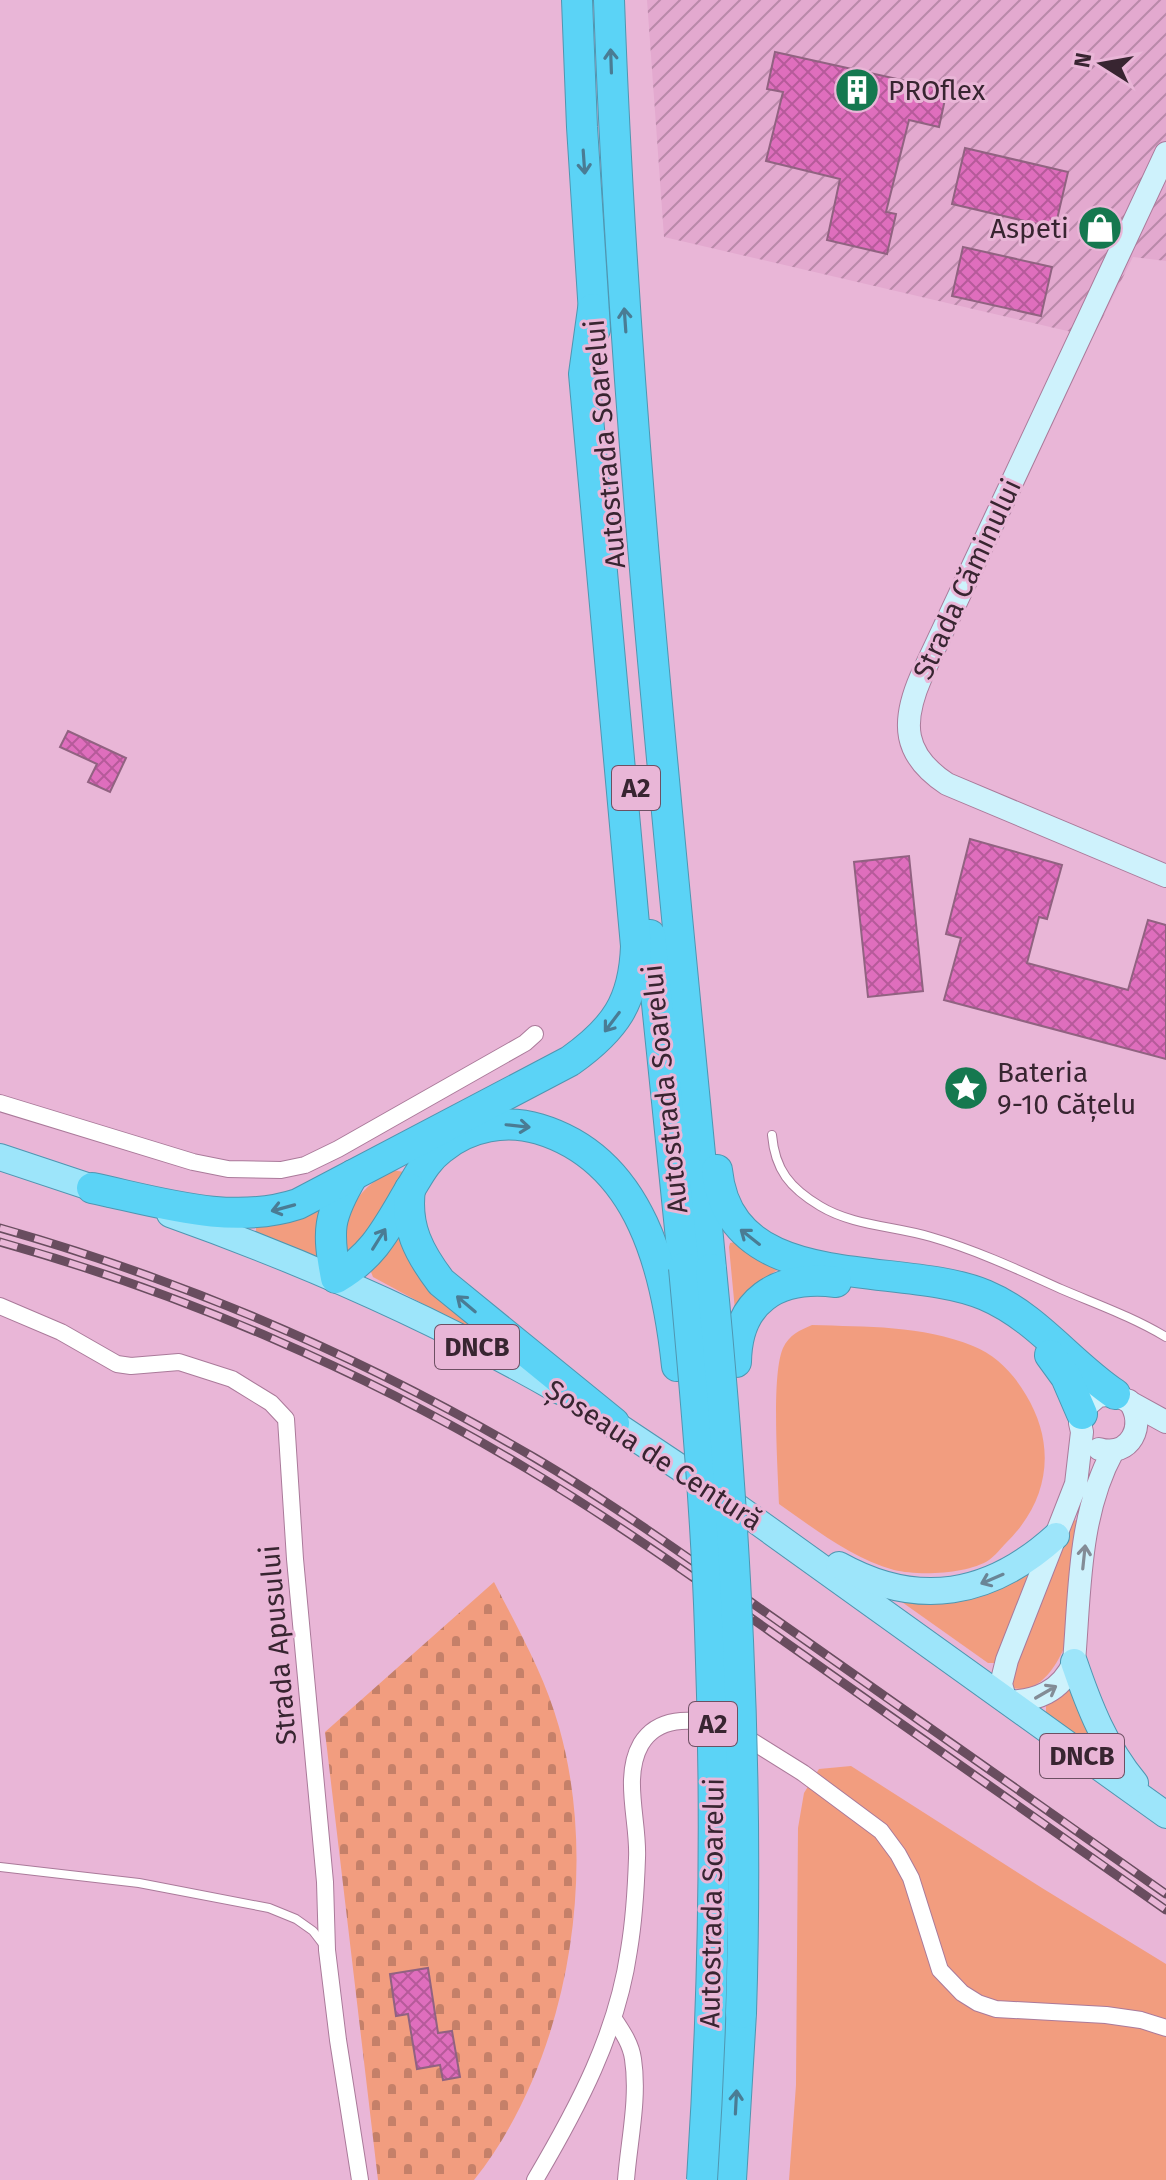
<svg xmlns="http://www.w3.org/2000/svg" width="1166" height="2180" font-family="'Fira Sans',sans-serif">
  <defs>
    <pattern id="industrial-furrows" width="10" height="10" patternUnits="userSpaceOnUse" patternTransform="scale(2)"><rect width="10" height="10" fill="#e3a9cf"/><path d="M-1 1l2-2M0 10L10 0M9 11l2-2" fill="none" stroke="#b989a9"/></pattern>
    <pattern id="cemetery-stones" width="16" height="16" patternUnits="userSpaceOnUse" patternTransform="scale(2)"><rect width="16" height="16" fill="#f29d7f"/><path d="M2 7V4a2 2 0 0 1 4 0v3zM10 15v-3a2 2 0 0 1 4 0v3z" fill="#c58069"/></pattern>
    <pattern id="building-cross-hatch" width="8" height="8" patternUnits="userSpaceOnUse" patternTransform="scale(2)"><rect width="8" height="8" fill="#df6ebd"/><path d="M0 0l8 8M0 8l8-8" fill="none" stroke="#b65a9a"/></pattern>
  </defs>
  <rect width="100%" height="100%" fill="#e9b6d7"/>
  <polygon fill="url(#industrial-furrows)" points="647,0 1166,0 1166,261 1133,257 1093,337 664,237"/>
  <g fill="#f29d7f">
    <path d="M 392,1170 L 404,1172 L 407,1176 L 347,1260 L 338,1236 C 356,1201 356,1191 392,1170 Z"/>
    <polygon points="325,1203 323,1253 317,1257 256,1233 256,1223"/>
    <polygon points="394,1229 479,1330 473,1331 373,1277 371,1272"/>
    <polygon points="735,1242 780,1263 779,1269 756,1284 735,1310 729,1247 730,1243"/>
    <path d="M 812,1325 C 866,1327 922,1325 973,1346 C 996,1355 1014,1374 1026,1395 C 1057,1446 1049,1501 1006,1543 C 1001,1548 995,1556 989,1560 C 968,1574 919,1576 894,1570 C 851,1558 815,1529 779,1504 C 778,1470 771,1375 783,1348 C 789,1335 800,1330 812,1325 Z"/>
    <path d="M 1075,1520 L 1081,1524 L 1068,1638 C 1060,1660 1042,1695 1013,1688 L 1009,1683 L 1068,1523 Z"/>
    <polygon points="1023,1571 1032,1573 997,1663 988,1663 892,1595"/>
    <polygon points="1074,1689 1098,1744 1095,1751 1046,1714 1046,1705 1067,1691"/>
    <polygon points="851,1766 1042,1888 1166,1964 1166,2180 789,2180 796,2085 798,1828 804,1793 819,1769"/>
  </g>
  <path fill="url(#cemetery-stones)" d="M 494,1582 C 518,1629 545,1676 559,1727 C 600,1871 568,2062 474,2180 L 378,2180 L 325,1732 Z"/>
  <g fill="url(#building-cross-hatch)" stroke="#916281" stroke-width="2">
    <polygon points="775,52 947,90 939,127 909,120 886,212 896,214 887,254 827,240 840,179 766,161 783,92 767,89"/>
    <polygon points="965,148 1068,172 1055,228 952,204"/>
    <polygon points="963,247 1052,267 1041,316 952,296"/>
    <polygon points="68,731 126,758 110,792 88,782 97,764 60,747"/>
    <polygon points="970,839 1062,865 1047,919 1039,917 1027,963 1128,990 1148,920 1166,925 1166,1059 944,1000 961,938 946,934"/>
    <polygon points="909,856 923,991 868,997 854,862"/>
    <polygon points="428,1968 438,2033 452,2031 460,2077 443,2080 440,2065 417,2069 408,2014 396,2016 390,1974"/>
  </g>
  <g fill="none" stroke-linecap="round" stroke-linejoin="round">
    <g stroke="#aa7a9a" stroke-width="10">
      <g id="lane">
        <path d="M 772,1135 C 775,1170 790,1188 820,1206 C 853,1226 895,1226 931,1237 C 976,1250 1019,1270 1061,1289 C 1096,1304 1133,1317 1166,1337"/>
        <polyline points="0,1867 139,1883 269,1908 296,1919 313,1931 323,1944"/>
      </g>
    </g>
    <g stroke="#aa7a9a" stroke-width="18">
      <g id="street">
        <polyline points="0,1103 193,1162 228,1169 281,1170 305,1165 338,1149 525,1043 535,1034"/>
        <polyline points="0,1306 61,1332 117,1364 131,1366 179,1362 232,1379 271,1403 286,1419 295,1559 325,1882 327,1950 338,2040 360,2180"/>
        <polyline points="739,1733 803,1773 881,1831 898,1854 911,1878 940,1970 962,1993 978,2003 996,2009 1106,2015 1141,2020 1166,2028"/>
        <path d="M 614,2019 C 622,2031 631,2044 633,2059 C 639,2098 629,2141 626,2180"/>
        <path d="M 535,2180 C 578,2107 617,2034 629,1950 C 634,1920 636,1888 637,1858 C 639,1822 622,1777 641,1744 C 658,1716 690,1719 718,1724"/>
      </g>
    </g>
    <g stroke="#aa7a9a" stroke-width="24">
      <g id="secondary">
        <path d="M 1166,153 L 921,677 C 901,723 903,755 947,784 L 1166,876"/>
        <path d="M 1099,1449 C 1130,1458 1147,1425 1129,1401"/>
        <path d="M 1113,1451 C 1078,1515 1080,1592 1074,1662 C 1061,1692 1036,1701 1006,1702 L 1001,1684 L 1007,1660 L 1076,1484 L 1082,1432 L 1080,1423 L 1085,1407 L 1098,1396 L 1115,1394 L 1166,1422"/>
      </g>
    </g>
    <g stroke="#4f96b1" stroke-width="28">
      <g id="primary">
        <polyline points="0,1157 111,1194"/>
        <path d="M 170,1214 C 305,1262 436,1320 560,1391"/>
        <polyline points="598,1413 712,1489 1166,1815"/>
        <path d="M 839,1565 C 918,1609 990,1596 1056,1536"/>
        <path d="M 1074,1662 C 1089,1706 1105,1747 1135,1783"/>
      </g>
    </g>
    <g stroke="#4f96b1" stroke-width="32">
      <g id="highway">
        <polyline points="577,0 582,127 595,329"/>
        <path d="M 609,0 C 624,424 671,846 711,1269"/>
        <polyline points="650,935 684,1268"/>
        <path d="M 717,1170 C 730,1298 900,1259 985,1295 C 1037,1317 1069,1363 1115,1394"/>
        <path d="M 353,1175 C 328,1217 327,1230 336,1278 C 374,1256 387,1228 409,1191 C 419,1175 426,1160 442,1148 C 469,1126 506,1119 539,1129 C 642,1160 667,1272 677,1366"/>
        <path d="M 92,1188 C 159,1202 231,1226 298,1204 L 570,1061 C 615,1029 634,1002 636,946 L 584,374 L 593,309"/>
        <path d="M 410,1189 C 405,1227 419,1253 441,1282 L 614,1423"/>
        <polyline points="1050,1355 1066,1377 1082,1414"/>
        <path d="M 736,1362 C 737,1300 777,1275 836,1282"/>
        <polyline points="731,2180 741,2013"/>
      </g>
    </g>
    <use href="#lane" stroke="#fff" stroke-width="8"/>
    <use href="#street" stroke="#fff" stroke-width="16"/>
    <use href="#secondary" stroke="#cef2fc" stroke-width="22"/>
    <use href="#primary" stroke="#9de5fa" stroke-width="26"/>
    <use href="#highway" stroke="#5bd3f6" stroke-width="30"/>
    <g stroke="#694d5f" stroke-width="9">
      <g id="rail">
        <path d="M 0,1228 C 187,1281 367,1359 535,1458 C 628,1513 716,1578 805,1640 C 925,1725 1046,1809 1166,1894"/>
        <path d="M 0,1242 C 183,1293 366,1372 529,1470 C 624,1527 714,1592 805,1656 C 925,1741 1046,1825 1166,1910"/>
      </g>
    </g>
    <use href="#rail" stroke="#e9b6d7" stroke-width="6" stroke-dasharray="18" stroke-linecap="butt"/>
    <g stroke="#4f96b1" stroke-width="32" stroke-linecap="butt">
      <g id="highway-bridge">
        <path d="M 684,1268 C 695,1388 706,1509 710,1630 C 717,1813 714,1997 702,2180"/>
        <path d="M 711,1269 C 735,1517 749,1764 741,2013"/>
      </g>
    </g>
    <use href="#highway-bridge" stroke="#5bd3f6" stroke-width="30"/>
  </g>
  <defs><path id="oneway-shaft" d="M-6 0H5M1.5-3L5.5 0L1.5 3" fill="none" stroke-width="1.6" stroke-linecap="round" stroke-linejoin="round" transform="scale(2)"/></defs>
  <g stroke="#4a7c94">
    <use href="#oneway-shaft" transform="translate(611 61) rotate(-92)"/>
    <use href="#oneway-shaft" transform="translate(584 162) rotate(86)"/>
    <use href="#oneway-shaft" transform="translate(625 320) rotate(-94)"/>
    <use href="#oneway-shaft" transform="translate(612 1022) rotate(127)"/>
    <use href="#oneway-shaft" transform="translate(518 1126) rotate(6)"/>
    <use href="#oneway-shaft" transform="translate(283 1208) rotate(165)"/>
    <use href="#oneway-shaft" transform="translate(750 1237) rotate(-142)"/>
    <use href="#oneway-shaft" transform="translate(379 1239) rotate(-58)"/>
    <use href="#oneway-shaft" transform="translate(466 1304) rotate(-140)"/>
    <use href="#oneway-shaft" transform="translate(736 2102) rotate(-87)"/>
  </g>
  <g stroke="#838c96">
    <use href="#oneway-shaft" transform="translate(1084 1557) rotate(-84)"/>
    <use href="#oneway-shaft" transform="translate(1046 1692) rotate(-30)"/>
  </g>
  <use stroke="#6a8596" href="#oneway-shaft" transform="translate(992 1579) rotate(157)"/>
  <defs>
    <g id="building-disc" transform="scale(2.3)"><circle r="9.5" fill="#15784f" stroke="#e9b6d7"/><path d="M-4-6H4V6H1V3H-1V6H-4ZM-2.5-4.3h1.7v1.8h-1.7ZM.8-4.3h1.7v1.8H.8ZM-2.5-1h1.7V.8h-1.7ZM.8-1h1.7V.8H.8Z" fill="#fff"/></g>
    <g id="shop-disc" transform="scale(2.3)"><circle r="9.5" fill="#15784f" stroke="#e9b6d7"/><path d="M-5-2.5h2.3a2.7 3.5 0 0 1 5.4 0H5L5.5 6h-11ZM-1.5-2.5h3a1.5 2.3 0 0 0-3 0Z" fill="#fff"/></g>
    <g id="sight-disc" transform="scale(2.3)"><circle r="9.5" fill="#15784f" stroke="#e9b6d7"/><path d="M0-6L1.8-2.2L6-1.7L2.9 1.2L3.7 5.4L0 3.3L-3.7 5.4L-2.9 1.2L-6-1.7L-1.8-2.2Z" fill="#fff"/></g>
  </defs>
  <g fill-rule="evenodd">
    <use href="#building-disc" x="857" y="90"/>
    <use href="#shop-disc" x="1100" y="228"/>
    <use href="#sight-disc" x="966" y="1088"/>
  </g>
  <g text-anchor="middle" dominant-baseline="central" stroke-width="6" stroke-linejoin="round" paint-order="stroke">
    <g fill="#e9b6d7" stroke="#6d5063" stroke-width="2">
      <rect x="612" y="766" width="48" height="44" rx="6"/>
      <rect x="435" y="1325" width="84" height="44" rx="6"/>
      <rect x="689" y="1702" width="48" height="44" rx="6"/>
      <rect x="1040" y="1734" width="84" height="44" rx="6"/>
    </g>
    <g font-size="26" font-weight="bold" fill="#382531">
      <text x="636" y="788">A2</text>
      <text x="477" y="1347">DNCB</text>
      <text x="713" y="1724">A2</text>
      <text x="1082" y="1756">DNCB</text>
    </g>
    <g font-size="28" fill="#382531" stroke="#e9b6d7" text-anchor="start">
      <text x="888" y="90">PROflex</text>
      <text x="1069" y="228" text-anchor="end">Aspeti</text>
      <text x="997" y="1072">Bateria<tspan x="997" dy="32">9-10 Cățelu</tspan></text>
    </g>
    <g font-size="28" fill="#382531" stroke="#e9b6d7">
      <text transform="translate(605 444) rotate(-95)">Autostrada Soarelui</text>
      <text transform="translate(967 579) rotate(-65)">Strada Căminului</text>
      <text transform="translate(665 1089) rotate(-96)">Autostrada Soarelui</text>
      <text transform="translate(654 1455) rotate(33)">Șoseaua de Centură</text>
      <text transform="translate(278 1645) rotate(-95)">Strada Apusului</text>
      <text transform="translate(712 1903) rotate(-89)">Autostrada Soarelui</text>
    </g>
  </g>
  <g transform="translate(1102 64) rotate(281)" stroke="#e9b6d7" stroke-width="6" paint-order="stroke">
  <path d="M0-6L14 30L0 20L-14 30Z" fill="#382531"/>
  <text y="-12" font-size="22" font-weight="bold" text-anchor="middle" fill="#382531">N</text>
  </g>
</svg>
